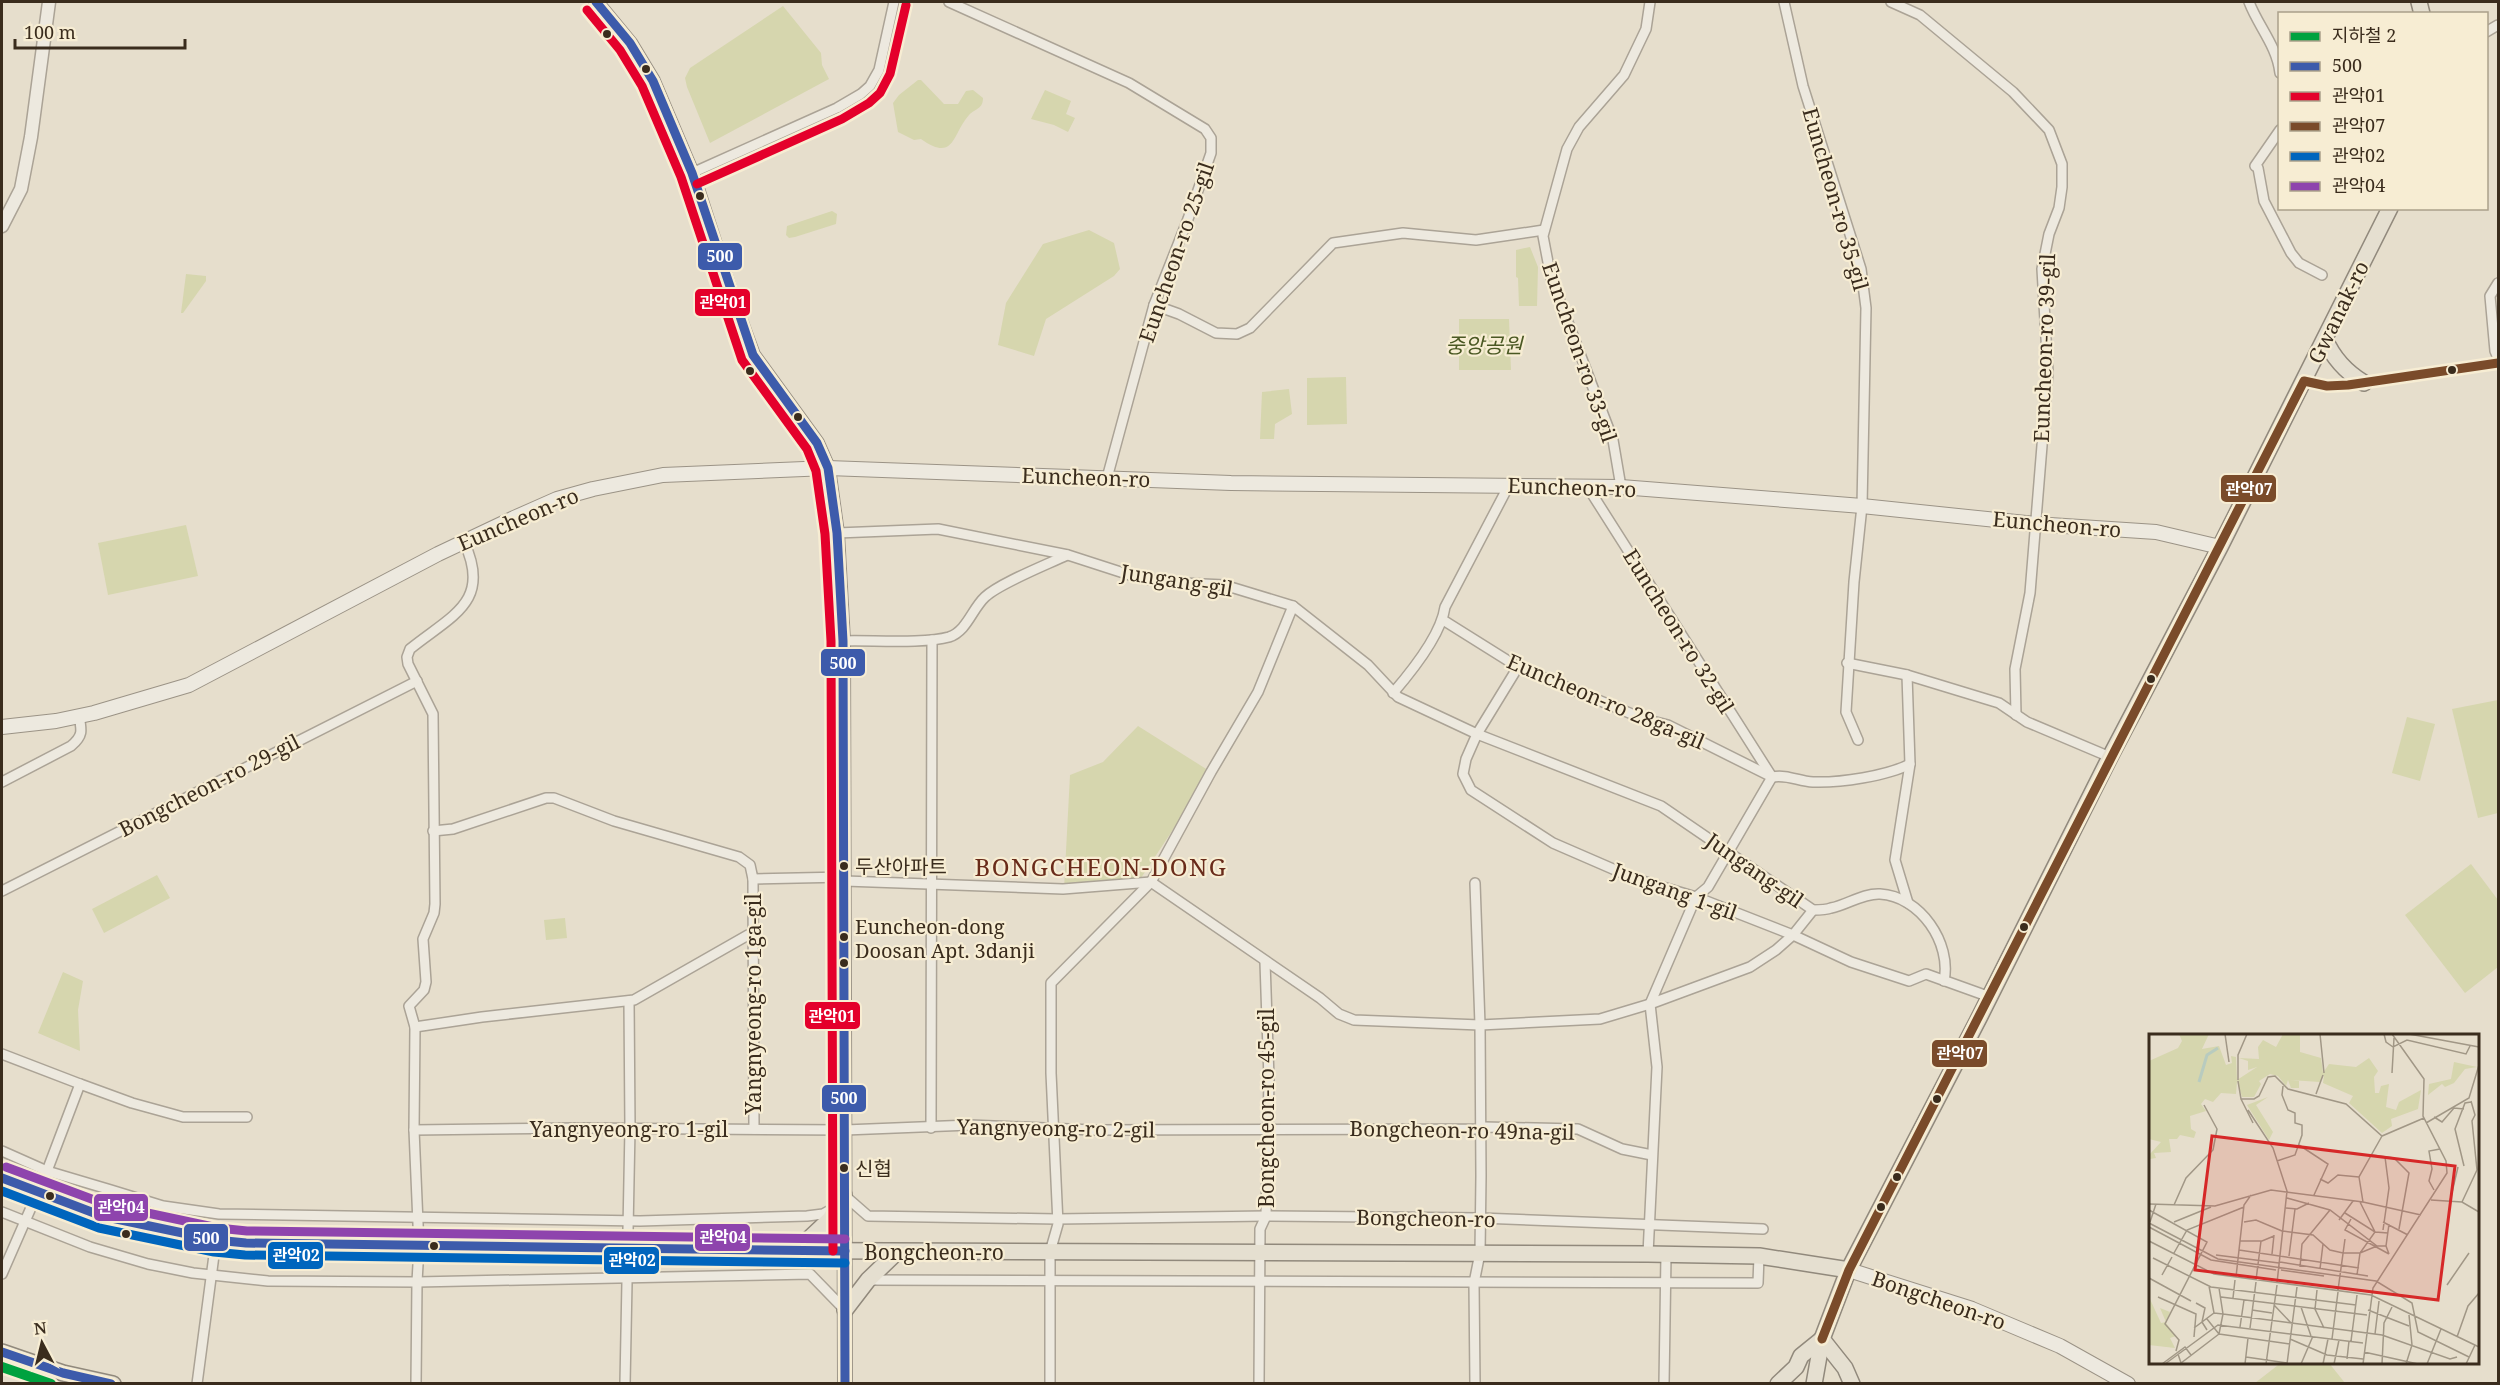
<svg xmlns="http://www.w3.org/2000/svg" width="2500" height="1385" font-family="'Noto Serif','Noto Sans KR',serif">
  <rect width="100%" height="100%" fill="#e6decc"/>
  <g fill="#d6d6ae">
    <polygon points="783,6 821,53 822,65 829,79 710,143 687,87 685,78 690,68"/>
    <path d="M 918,80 L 921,80 L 944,104 L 958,104 L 966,91 L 973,90 L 983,98 C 983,109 976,108 969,115 C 952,134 955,163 921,139 L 914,140 L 898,132 L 893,103 L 899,95 Z"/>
    <polygon points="1045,90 1071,101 1066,114 1075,118 1068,132 1054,125 1031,119"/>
    <polygon points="832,211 837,214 836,224 795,237 789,238 786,235 787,226"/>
    <polygon points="1089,230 1114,243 1120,269 1114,276 1046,319 1034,356 998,345 1006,303 1043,244"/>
    <polygon points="1530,247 1538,267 1537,306 1519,306 1518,278 1516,277 1516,250"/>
    <polygon points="186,274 206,276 206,281 183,313 181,313"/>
    <polygon points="1459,319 1509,319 1511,370 1459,370"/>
    <polygon points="1346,377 1347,424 1307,425 1307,378"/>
    <polygon points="1289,389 1292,414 1275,424 1274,439 1260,439 1262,392"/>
    <polygon points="186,525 198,576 108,595 98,543"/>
    <polygon points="2498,700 2498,813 2478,818 2452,709"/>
    <polygon points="2407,717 2435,724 2420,781 2392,773"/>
    <polygon points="1138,726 1211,772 1141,878 1064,889 1070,775 1103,762"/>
    <polygon points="2471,864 2498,900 2498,967 2465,993 2405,915"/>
    <polygon points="157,875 170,898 104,933 92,909"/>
    <polygon points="565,918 567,938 546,940 544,920"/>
    <polygon points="63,972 83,981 78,1010 80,1051 38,1033"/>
    <polygon points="2282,1362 2329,1363 2345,1383 2255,1383"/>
  </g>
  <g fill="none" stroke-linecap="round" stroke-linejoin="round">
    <g stroke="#aba396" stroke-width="12">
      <g id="minor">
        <polyline points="949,2 1129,83 1205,129 1211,138 1211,153 1188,219 1154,305 1107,478"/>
        <polyline points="1784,2 1803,86 1861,269 1866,308 1862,506 1854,582 1846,712 1858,740"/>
        <polyline points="1891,2 1920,15 2013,92 2049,130 2062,164 2062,187 2059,208 2049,234 2042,269 2048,372 2030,593 2015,669 2016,715"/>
        <path d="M 2249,2 C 2258,26 2277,46 2280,73"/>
        <polyline points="2486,32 2498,25"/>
        <polyline points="2280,130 2255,166 2258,168 2264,201 2291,253 2299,263 2322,275"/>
        <polyline points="692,173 837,108 861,94 870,86 879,70 894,2"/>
        <polyline points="2498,283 2490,296 2495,351 2498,358"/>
        <polyline points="1154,305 1179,314 1216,333 1237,334 1250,328 1333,243 1403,233 1476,240 1544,230"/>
        <polyline points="2304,381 2327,386 2348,385 2498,363"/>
        <polyline points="1587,486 1772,777 1708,887 1696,897 1650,1004 1657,1067 1648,1254"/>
        <polyline points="1621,487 1613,440 1551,278 1543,236 1567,149 1579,127 1624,75 1646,29 1650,2"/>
        <path d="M 837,533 L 938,529 L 1068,555 L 1136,577 L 1162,582 L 1224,585 L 1293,606 L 1368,665 L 1398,697 L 1477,734 L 1661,806 L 1813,910 C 1819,910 1826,910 1831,908 C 1847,905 1863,893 1880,894 C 1920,896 1952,943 1944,981"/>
        <path d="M 1443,620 L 1518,667 L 1644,719 L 1668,725 L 1772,777 C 1787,774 1798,781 1813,782 C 1840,783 1887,776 1910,764"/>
        <path d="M 843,641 C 871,640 924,644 949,637 C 967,631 972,609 985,597 C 1000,583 1046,565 1067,555"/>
        <polyline points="1847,663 1907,675 1999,703 2027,722 2110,757"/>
        <polyline points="1518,667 1477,734 1466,759 1463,774 1471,790 1553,843 1636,879 1696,897 1793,935 1851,962 1909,981 1926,974 1990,997"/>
        <polyline points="1907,675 1910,764 1895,860 1908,903"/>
        <path d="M 1393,693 C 1412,671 1441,635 1445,607 L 1509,485"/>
        <path d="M 2,782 L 71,746 C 83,736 82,731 79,716"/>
        <polyline points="433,831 453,829 546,798 554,798 614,821 739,857 750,865 753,879 845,877"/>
        <polyline points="753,879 754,1129"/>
        <polyline points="845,881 1063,889 1151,882 1320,998 1339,1014 1354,1020 1480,1025 1600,1019 1650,1004 1750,967 1776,950 1793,935 1813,910"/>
        <polyline points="2,891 417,681"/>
        <polyline points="415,1027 482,1017 634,1000 748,935 754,935"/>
        <polyline points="2,1054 80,1084 47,1171 2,1274"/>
        <polyline points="80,1084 132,1103 183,1117 247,1117"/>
        <polyline points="931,1128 932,640"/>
        <polyline points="414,1130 579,1128 845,1130 970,1125 1093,1130 1479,1129 1484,1127 1578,1129 1622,1149 1652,1155"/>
        <polyline points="2,1151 47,1171 111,1190 163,1206 219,1214 640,1221 807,1216 823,1214 834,1208"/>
        <polyline points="844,1195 868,1216 1057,1219 1266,1216 1480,1218 1763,1229"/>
        <polyline points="2,1212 90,1247 148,1264 193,1273 268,1281 417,1282 810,1274 845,1310"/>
        <polyline points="868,1280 1758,1283 1759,1256"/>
        <polyline points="197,1384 216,1240"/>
        <path d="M 416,1384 L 417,1282 L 419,1247 L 414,1130 L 415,1027 L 409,1006 L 424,990 L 426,982 L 423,939 L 434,913 L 435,904 L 433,714 L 408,664 L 407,657 L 410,649 C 452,615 492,602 464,542"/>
        <polyline points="625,1384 630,1128 629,1001"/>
        <polyline points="1050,1384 1050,1252 1058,1224 1051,1073 1051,983 1151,882 1211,772 1258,692 1293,606"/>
        <polyline points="1259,1384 1260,1229 1266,1216 1269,1079 1265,962"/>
        <polyline points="1475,1384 1474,1283 1480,1253 1481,1176 1480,1025 1475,883"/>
        <polyline points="1664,1384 1666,1255"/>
      </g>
    </g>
    <g stroke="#aba396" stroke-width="15">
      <polyline id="tertiary" points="2,226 21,189 31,137 49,2"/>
    </g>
    <g stroke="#9b9386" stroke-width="16">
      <g id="secondary">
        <polyline points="596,2 630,43 653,81 692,173 735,306 753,355 817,443 828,468 837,533 843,641 845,1384"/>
        <polyline points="2,727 56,721 94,713 189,685 438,554 514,518 557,499 593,489 663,475 828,468 1231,483 1621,487 1862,506 2035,524 2156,532 2220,547"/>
        <polyline points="1849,1270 1972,1309 2060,1346 2128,1384"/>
      </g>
    </g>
    <g stroke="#91897c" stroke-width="18">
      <g id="primary">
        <polyline points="2419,2 2422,14"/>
        <path d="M 2325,339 C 2333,358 2346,372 2364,383"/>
        <polyline points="2,1178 102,1216 216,1240 246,1243 626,1250 1648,1254 1759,1256 1849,1270"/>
        <polyline points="796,1251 830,1219 844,1195"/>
        <polyline points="845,1310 868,1280 897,1252"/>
        <polyline points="1822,1339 1845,1368 1852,1384"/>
        <polyline points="2,1352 63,1373 113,1384"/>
        <polyline points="1778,1384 1796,1367 1801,1356 1822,1339"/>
        <polyline points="1814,1384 1822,1339 1848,1271 1980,1016 2110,757 2220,547 2390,208"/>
      </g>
    </g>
    <use href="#minor" stroke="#ede9df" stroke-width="9"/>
    <use href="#tertiary" stroke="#ede9df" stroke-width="12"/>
    <use href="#secondary" stroke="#ede9df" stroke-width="14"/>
    <use href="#primary" stroke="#e5dfd0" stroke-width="15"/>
    <g stroke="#f7edd3" stroke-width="14">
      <g id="bus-1">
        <polyline points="596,2 630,43 653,81 692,173 753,355 817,443 828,468 837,533 843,641 845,1384"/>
        <polyline points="2,1178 102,1216 216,1240 246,1243 845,1251"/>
        <polyline points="2,1352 63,1373 111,1384"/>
      </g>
    </g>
    <g stroke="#f7edd3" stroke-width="14">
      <g id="bus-2">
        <polyline points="587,10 620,50 642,86 681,177 742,360 807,449 816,471 825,534 831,641 833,1251"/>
        <polyline points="697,184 842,119 869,103 880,93 890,74 906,5"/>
      </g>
    </g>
    <g stroke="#f7edd3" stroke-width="14">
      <polyline id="bus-3" points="1822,1339 1849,1270 2304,381 2327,386 2348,385 2498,363"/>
    </g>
    <g stroke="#f7edd3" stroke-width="14">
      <polyline id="bus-4" points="2,1191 99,1228 214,1252 245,1255 845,1263"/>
    </g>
    <g stroke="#f7edd3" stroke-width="14">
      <polyline id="bus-5" points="6,1167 105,1204 218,1228 247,1231 845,1239"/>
    </g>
    <use href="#bus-1" stroke="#3d5bab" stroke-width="9"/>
    <use href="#bus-2" stroke="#e4002b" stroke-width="9"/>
    <use href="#bus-3" stroke="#7a4b2a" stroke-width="9"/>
    <use href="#bus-4" stroke="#0065bd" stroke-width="9"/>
    <use href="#bus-5" stroke="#8e44ad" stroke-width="9"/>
    <g stroke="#f7edd3" stroke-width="15">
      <polyline id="metro-1" points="2,1367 51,1384"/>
    </g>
    <use href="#metro-1" stroke="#00a23f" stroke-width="10"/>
  </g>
  <g fill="#3a2c1d" stroke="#f7edd3" stroke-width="2">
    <circle cx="607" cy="34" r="5"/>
    <circle cx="646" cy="69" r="5"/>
    <circle cx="700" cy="196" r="5"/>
    <circle cx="2452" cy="370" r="5"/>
    <circle cx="750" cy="371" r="5"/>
    <circle cx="798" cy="417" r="5"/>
    <circle cx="2151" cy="679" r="5"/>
    <circle cx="844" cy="866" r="5"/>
    <circle cx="2024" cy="927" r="5"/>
    <circle cx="844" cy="937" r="5"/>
    <circle cx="844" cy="963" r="5"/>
    <circle cx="1937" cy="1099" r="5"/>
    <circle cx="844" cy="1168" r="5"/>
    <circle cx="1897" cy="1177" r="5"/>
    <circle cx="50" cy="1196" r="5"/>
    <circle cx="1881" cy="1207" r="5"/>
    <circle cx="126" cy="1234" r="5"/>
    <circle cx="434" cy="1246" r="5"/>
  </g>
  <g text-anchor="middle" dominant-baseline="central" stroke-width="4.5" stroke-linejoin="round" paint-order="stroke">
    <g font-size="20" fill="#3a2c1d" stroke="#f7edd3" text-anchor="start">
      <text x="855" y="866">두산아파트</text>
      <text x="855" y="926">Euncheon-dong<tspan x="855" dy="24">Doosan Apt. 3danji</tspan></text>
      <text x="855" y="1168">신협</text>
    </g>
    <g font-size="21" fill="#3a2c1d" stroke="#f7edd3">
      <text transform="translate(1836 199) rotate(74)">Euncheon-ro 35-gil</text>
      <text transform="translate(1176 252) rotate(-71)">Euncheon-ro 25-gil</text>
      <text transform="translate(2338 312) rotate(-64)">Gwanak-ro</text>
      <text transform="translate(2044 348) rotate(-88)">Euncheon-ro 39-gil</text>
      <text transform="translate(1580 352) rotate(71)">Euncheon-ro 33-gil</text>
      <text transform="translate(1086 477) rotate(2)">Euncheon-ro</text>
      <text transform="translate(1572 487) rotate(2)">Euncheon-ro</text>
      <text transform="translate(518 519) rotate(-23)">Euncheon-ro</text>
      <text transform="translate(2057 524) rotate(5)">Euncheon-ro</text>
      <text transform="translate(1177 580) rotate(9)">Jungang-gil</text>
      <text transform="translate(1679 631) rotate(58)">Euncheon-ro 32-gil</text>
      <text transform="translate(1606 701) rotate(23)">Euncheon-ro 28ga-gil</text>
      <text transform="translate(209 785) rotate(-27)">Bongcheon-ro 29-gil</text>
      <text transform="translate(1755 870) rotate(35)">Jungang-gil</text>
      <text transform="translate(1675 891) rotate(20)">Jungang 1-gil</text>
      <text transform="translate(753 1004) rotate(-90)">Yangnyeong-ro 1ga-gil</text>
      <text transform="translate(1266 1108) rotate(-90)">Bongcheon-ro 45-gil</text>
      <text transform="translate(1056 1128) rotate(1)">Yangnyeong-ro 2-gil</text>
      <text x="629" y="1129">Yangnyeong-ro 1-gil</text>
      <text transform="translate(1462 1130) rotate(1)">Bongcheon-ro 49na-gil</text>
      <text transform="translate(1426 1218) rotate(1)">Bongcheon-ro</text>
      <text x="934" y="1252">Bongcheon-ro</text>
      <text transform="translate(1939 1300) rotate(19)">Bongcheon-ro</text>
    </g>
    <g font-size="21" font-style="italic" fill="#4a5823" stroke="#f7edd3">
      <text x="1484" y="345">중앙공원</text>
    </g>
    <g font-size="24" letter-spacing="1.5" fill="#692b1a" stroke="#f7edd3">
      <text x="1101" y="866">BONGCHEON-DONG</text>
    </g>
  </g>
  <g transform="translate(2149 1034)">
    <rect width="330" height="330" fill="#e6decc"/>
    <path d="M 30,0 L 60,0 L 53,15 L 70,12 L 77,31 L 83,29 L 82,22 L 87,23 L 88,46 L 108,33 L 99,36 L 99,27 L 90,24 L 110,25 L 109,13 L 114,6 L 127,13 L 134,0 L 151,0 L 151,18 L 172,24 L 174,39 L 180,30 L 207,33 L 220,24 L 229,37 L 225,43 L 226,59 L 230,59 L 232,52 L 240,50 L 237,73 L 247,76 L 250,68 L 272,56 L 269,75 L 242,85 L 243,92 L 233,99 L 200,69 L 204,62 L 174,49 L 175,41 L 171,48 L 141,46 L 150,47 L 150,54 L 142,54 L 139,46 L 137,52 L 129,42 L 121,40 L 110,47 L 112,50 L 105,63 L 93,63 L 88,47 L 87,60 L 72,59 L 64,68 L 56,65 L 52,70 L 57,77 L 41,82 L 42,95 L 47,98 L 45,104 L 31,101 L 28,105 L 20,105 L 22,118 L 5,119 L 7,124 L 1,125 L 0,121 L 12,108 L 0,105 L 0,27 L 29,14 L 33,7 ZM 305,28 L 328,33 L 316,35 L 305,49 L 296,53 L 293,50 L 279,61 L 280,50 L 302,45 ZM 119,63 L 107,71 L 124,98 L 120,106 L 98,71 ZM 0,263 L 12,289 L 17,288 L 11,274 L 21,278 L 17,289 L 27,302 L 21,304 L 26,314 L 0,311 Z" fill="#d6d6ae"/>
    <path fill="none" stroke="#b8cbbf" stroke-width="3" d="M 50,48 L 58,21 L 69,14"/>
    <path fill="none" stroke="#a19786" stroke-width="1.5" d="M 76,0 L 80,28M 171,0 L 175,39M 235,0 L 237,8 L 244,13 L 258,6 L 317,20 L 321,12M 260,0 L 330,13M 243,39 L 245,4M 89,46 L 89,21 L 98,0M 89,47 L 92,65 L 105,65 L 110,62 L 119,43 L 126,42 L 139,55 L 197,70 L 233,102 L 275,84M 167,60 L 174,41M 92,65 L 104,89M 322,67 L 326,81 L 323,87 L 328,136M 99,76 L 124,114 L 138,157 L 128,249M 285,83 L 293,88 L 305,74 L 315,75M 277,89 L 320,64 L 330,31M 150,111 L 179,130 L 165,161M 223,121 L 245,124 L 260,139 L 250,195M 128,127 L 146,121 L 153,101 L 153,91 L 146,89 L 146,79 L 139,76 L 133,61 L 134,52M 315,132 L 306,95 L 316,69 L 322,68M 171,145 L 179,149 L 189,141 L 210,143M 285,156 L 280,147 L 283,135 L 280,117 L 291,115M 138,164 L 181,176 L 228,212 L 237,212 L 240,220M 282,166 L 313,168 L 330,178M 301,167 L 309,133M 214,168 L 210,143 L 233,102M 313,168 L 328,136M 0,170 L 66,172 L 122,156 L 214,168 L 272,181M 25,171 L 37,144 L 64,116 L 68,95 L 55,71M 137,174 L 148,175 L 160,169M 0,176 L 58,208 L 16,290 L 30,306 L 27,317M 196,179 L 226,198 L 239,199M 202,185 L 196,196 L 240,220M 190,186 L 204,167M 1,188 L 7,170M 25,188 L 62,173M 95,188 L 107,186 L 133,197M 234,188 L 259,201M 0,189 L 69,225 L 227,247 L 263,269 L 269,298 L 320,323M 0,193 L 62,226 L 127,236M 234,196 L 240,154 L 236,123M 134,197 L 164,201 L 181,216 L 194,219 L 211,219 L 228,212M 0,207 L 65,240 L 222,261 L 330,313M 91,207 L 113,207 L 125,202M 237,212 L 240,190M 90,216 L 210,234M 25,219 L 38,196 L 95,173M 123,220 L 125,201M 67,221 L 130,229M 140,222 L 146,175M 4,224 L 62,253 L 207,271M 131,228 L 219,242M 151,233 L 153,210 L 181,176M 171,235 L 174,210M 132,236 L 175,242M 13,241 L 23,223M 208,241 L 211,219 L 226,198 L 211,168M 87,243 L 95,171 L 102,161M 0,244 L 42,267M 107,246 L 112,207M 298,251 L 320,219M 60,252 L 65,279M 168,256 L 166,275 L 175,294M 189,256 L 196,205M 9,263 L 47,280 L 45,303M 72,263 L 218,281M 84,264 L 86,246M 47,269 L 56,274 L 53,288 L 58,296M 125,271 L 143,290M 152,273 L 162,302M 103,276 L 123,279M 219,276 L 260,292M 58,285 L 70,300M 91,293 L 95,266M 45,294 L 65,279 L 74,280 L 233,301 L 301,325 L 308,323M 101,294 L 107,248M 70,300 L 141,310M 70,300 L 74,280 L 70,254M 226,300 L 230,267M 308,303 L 319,272 L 330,259M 141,305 L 178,321 L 214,325M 183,305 L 189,258M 202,307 L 208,261M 215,318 L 269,330M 29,320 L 32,329 L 70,300M 97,323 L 138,329M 198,325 L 200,307M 13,330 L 36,313 L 42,321M 16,330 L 69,291 L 214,309M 96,330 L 99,304M 117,330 L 128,251M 138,330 L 148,253M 152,330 L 164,302M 174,330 L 179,305M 185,330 L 190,306M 214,330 L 224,254 L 298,139 L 297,127 L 274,82 L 275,45 L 243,0M 233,330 L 235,289 L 243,273M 257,330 L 263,311 L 260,281M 278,330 L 292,295M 317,330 L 326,311"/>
    <path fill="#d62828" fill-opacity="0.15" stroke="#d62828" stroke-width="3" d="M 63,102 L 306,132 L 289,266 L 46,236 Z"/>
    <rect width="330" height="330" fill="none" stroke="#3a2c1d" stroke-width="3"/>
  </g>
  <g stroke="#f7edd3" stroke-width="2">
    <rect x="697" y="242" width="46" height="29" rx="6" fill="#3d5bab"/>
    <rect x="694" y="288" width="57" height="29" rx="6" fill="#e4002b"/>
    <rect x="2220" y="474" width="57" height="29" rx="6" fill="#7a4b2a"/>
    <rect x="820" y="648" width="46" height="29" rx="6" fill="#3d5bab"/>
    <rect x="804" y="1001" width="57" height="29" rx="6" fill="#e4002b"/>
    <rect x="1931" y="1039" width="57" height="29" rx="6" fill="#7a4b2a"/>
    <rect x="821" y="1084" width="46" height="29" rx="6" fill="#3d5bab"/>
    <rect x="93" y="1193" width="56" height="29" rx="6" fill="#8e44ad"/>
    <rect x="694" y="1223" width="57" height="29" rx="6" fill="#8e44ad"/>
    <rect x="183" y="1223" width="46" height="29" rx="6" fill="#3d5bab"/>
    <rect x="267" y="1241" width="57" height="29" rx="6" fill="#0065bd"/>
    <rect x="603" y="1246" width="57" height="29" rx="6" fill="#0065bd"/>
  </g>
  <g font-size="16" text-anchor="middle" font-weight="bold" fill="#fff">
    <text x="720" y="262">500</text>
    <text x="723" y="308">관악01</text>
    <text x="2249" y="495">관악07</text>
    <text x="843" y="669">500</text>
    <text x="832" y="1022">관악01</text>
    <text x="1960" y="1059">관악07</text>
    <text x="844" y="1104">500</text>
    <text x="121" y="1213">관악04</text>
    <text x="723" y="1243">관악04</text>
    <text x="206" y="1244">500</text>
    <text x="296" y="1261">관악02</text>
    <text x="632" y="1266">관악02</text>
  </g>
  <rect width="2500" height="1385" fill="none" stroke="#3a2c1d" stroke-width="6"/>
  <rect x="2278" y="12" width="210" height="198" fill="#f7edd3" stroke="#aba08a" stroke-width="1.5"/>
  <rect x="2290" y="32" width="30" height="9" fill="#00a23f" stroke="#aba08a" stroke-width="1.5"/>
  <text x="2332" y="42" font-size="18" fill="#3a2c1d">지하철 2</text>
  <rect x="2290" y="62" width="30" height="9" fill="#3d5bab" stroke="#aba08a" stroke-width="1.5"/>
  <text x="2332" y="72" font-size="18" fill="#3a2c1d">500</text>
  <rect x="2290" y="92" width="30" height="9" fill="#e4002b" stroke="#aba08a" stroke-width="1.5"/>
  <text x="2332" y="102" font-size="18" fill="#3a2c1d">관악01</text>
  <rect x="2290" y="122" width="30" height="9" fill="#7a4b2a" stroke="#aba08a" stroke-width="1.5"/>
  <text x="2332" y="132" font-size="18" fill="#3a2c1d">관악07</text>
  <rect x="2290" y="152" width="30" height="9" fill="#0065bd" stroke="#aba08a" stroke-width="1.5"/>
  <text x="2332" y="162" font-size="18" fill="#3a2c1d">관악02</text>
  <rect x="2290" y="182" width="30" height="9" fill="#8e44ad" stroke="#aba08a" stroke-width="1.5"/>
  <text x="2332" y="192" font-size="18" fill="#3a2c1d">관악04</text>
  <g transform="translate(42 1343) rotate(353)" stroke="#f7edd3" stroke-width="4.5" paint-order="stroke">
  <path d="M0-4.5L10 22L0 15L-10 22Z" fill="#3a2c1d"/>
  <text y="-9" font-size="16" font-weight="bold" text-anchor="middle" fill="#3a2c1d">N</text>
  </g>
  <path d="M15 39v9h170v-9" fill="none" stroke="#3a2c1d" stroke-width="3"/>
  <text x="24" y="39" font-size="18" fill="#3a2c1d" stroke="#f7edd3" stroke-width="4.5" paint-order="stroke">100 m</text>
</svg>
